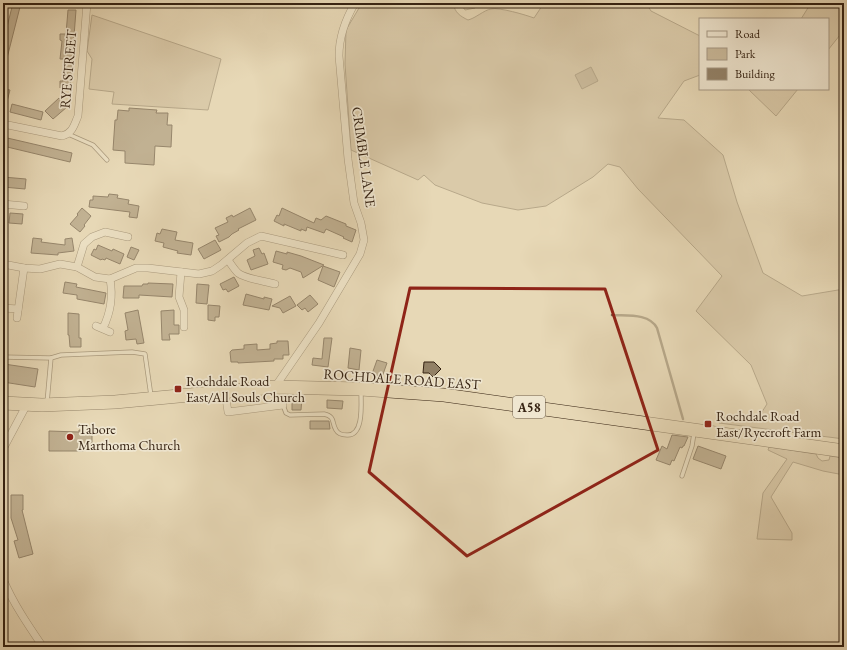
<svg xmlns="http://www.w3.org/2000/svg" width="847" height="650" font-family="'EB Garamond',serif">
  <rect width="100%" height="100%" fill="#e7d8b6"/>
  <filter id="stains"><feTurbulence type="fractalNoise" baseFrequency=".005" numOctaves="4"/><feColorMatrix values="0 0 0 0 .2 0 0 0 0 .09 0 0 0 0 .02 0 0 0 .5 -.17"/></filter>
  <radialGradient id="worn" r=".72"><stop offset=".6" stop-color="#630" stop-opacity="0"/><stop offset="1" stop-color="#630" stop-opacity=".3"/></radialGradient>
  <g fill="#c9b99a" stroke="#7f6e56">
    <path d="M 362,3 L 453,3 C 455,13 460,16 468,20 C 476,18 484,10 491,9 C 499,7 526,15 534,18 L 542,6 L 541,3 L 646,3 L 651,11 L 700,36 L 700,75 L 684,81 L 658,118 L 684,120 L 723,155 L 737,202 L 763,273 L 802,296 L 844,289 L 844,439 L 719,423 L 724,418 L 760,415 L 767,404 L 751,365 L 696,311 L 722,276 L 638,189 L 620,167 L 608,164 L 593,177 L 546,206 L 518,210 L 482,203 L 435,185 L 424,175 L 418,180 L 351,150 L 345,64 L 346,30 Z"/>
    <polygon points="460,3 480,3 475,8 465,10"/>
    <polygon points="811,3 844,3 844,30 828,50 828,19 801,19"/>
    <polygon points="92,15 221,59 208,110 112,104 114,92 89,89 92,59 87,51"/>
    <polygon points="748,89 798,89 776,116"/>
    <polygon points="769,447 816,454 818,458 822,461 829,460 830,456 844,458 844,475 823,471 793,462 771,497 792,533 792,540 757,539 763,493 787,459 768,450"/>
  </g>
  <polygon fill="#aa9a7e" stroke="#7b6a53" points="591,67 598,81 582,89 575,75"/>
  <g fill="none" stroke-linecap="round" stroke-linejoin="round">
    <path stroke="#7b6a53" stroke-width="2.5" d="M 612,315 C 627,316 649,313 657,328 L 683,419"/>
  </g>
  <g fill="#928167" stroke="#352212">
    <polygon points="13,3 21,3 5,66 3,66 3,43"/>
    <polygon points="68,10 76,10 70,89 60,88 60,81 63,81 65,59 60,59 62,41 60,40 60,34 66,34"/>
    <polygon points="3,89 10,90 5,109 3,109"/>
    <polygon points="59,98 67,107 53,119 45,111"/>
    <polygon points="12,104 43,112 41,120 10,112"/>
    <polygon points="129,108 157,110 156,113 168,113 167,125 172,125 171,147 155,146 154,165 125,163 125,151 113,150 115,120 117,120 118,110 129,111"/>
    <polygon points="3,137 72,153 70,162 3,146"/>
    <polygon points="3,177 26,179 25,189 3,187"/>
    <polygon points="109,194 118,195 117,198 129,200 128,204 139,206 137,218 129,217 130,212 89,207 90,200 93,200 93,196 108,197"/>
    <polygon points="82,208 91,216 84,225 85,226 80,232 70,224 78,215 77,214"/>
    <polygon points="250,208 256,220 238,229 239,230 232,234 229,237 219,242 216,236 219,235 215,228 228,222 226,218 232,215 233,217"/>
    <polygon points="282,208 314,223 316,218 321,220 326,216 346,224 346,226 356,230 352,242 343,238 344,237 326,229 324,233 307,227 306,231 301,229 301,231 284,224 284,226 274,221 277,215 279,216"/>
    <polygon points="10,213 23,214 22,224 9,223"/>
    <polygon points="162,229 177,232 175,240 193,243 191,255 177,253 178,251 163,247 164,243 155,241 157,233 160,234"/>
    <polygon points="33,238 42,239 41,242 65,245 65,239 72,238 74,251 58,253 58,255 31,253"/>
    <polygon points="215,240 221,250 204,259 198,249"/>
    <polygon points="98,245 112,251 113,249 124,254 120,264 106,258 105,260 102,259 101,260 91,255 94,249 96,250"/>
    <polygon points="131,247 139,250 134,260 127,257"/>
    <polygon points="259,248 262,254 264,253 268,264 251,270 247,260 255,256 253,250"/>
    <polygon points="276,251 287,254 287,252 301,256 324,265 303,278 301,272 290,268 286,270 282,269 283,265 273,262"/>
    <polygon points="323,266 340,272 334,287 318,280"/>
    <polygon points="234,277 239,286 228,292 226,289 223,290 220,284"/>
    <polygon points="65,282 77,284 76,287 106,293 104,304 77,299 77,295 63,293"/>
    <polygon points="148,283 173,284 172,297 139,295 139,298 123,298 124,286 142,286 143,284 148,284"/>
    <polygon points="197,284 209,285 207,304 196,303"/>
    <polygon points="246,294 264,299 264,297 272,299 269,310 243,305"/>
    <polygon points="310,295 318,304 308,312 305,308 302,310 297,305"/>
    <polygon points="290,296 296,306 283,313 280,308 272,306"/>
    <polygon points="208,305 220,306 219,317 215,317 215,321 208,320"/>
    <polygon points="138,310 144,343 137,344 136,339 126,340 125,331 128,330 125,313"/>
    <polygon points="174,310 174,325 179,325 179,334 169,334 170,340 162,340 161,311"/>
    <polygon points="68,313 79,314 79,338 81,338 81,347 70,347 69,335 68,335"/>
    <polygon points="324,338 332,338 328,367 312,365 313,358 322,359"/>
    <polygon points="277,341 288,341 289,355 283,355 283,359 274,359 274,361 238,363 238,362 231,362 230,352 232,350 244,349 244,345 257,344 257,350 270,349 270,344 277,343"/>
    <polygon points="350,348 361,350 359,370 348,368"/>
    <polygon points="377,360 387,363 382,377 372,374"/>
    <polygon points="424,362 434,362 441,369 433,377 429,373 423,373"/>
    <polygon points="4,364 38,369 35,387 3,382"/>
    <polygon points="292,398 302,398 301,410 292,410"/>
    <polygon points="327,400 343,401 342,409 327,408"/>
    <polygon points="310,421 329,421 330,429 310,429"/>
    <polygon points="92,427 92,444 84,449 84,451 49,451 49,431 79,432 79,430 86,430"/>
    <polygon points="672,435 688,437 684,446 683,446 682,448 680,447 674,461 672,460 670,465 656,460 662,446 667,449"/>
    <polygon points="698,446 726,456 721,469 693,459"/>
    <polygon points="11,495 23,495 23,510 22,510 33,554 19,558 14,541 18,540 11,518"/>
  </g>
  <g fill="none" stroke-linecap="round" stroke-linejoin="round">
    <g stroke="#62503b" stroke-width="5">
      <g id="lane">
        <polyline points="68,134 93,145 107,160"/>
        <polyline points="3,357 51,358"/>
        <polyline points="47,403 51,358 61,355 132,352 145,354 151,396"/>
        <path d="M 283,405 L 286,413 L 290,415 L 324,414 C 336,417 331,422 336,430 C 338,434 342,435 347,435 C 364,436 361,404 361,393"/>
        <polyline points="682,476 692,446 694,433"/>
      </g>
    </g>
    <g stroke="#62503b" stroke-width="8">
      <g id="street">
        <path d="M 3,124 L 62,136 C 73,133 74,125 78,116 L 87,3"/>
        <polyline points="3,204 24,206"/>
        <path d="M 228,260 C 231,264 234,269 238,273 C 246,279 264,281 275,284"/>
        <polyline points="3,264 24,268 40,269 60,264 77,267 95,277 110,279 136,268 148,268 199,274 212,271 221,265 247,243 261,236 343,255"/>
        <polyline points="77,267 84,244 92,237 105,232 128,237"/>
        <polyline points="181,272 179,297 184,310 184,327"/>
        <polyline points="3,308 18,309"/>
        <polyline points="17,318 24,268"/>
        <polyline points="96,326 110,332"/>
        <path d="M 103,328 C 111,312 113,296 110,279"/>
        <path d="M 275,387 L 319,323 L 360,254 L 364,240 L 361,223 L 354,203 L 348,159 L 339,56 C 339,36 345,20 355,3"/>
        <polyline points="225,392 228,412 283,405"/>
        <polyline points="3,449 27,404"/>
        <path d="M 3,579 C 13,603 28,625 43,647"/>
      </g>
    </g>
    <g stroke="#352212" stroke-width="14">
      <polyline id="highway" points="3,403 42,405 115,402 274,387 361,389 444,395 844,451"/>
    </g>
    <use href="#lane" stroke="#efe6d0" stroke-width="3.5"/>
    <use href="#street" stroke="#efe6d0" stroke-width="7"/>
    <use href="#highway" stroke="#e7d8b6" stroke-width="13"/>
  </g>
  <path d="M0 0H847V650H0ZM 410,288 L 605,289 L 658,450 L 467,556 L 369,472 Z" fill="#e7d8b6" fill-opacity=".55" fill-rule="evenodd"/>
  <path fill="none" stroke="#8f2418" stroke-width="3" stroke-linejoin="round" d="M 410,288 L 605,289 L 658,450 L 467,556 L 369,472 Z"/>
  <g fill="#8f2418" stroke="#efe6d0" stroke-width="1.5">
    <rect x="174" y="385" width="8" height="8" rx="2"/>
    <rect x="704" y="420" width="8" height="8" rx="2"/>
    <circle cx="70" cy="437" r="4"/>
  </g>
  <g text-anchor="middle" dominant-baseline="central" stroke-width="3.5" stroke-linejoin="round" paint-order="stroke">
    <rect fill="#efe6d0" stroke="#6d5d4b" stroke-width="1" x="513" y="396" width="32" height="22" rx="3"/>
    <g font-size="13" font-weight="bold" fill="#352212">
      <text x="529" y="407">A58</text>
    </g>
    <g font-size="14" fill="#352212" stroke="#efe6d0">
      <text transform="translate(68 69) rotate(-85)">RYE STREET</text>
      <text transform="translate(364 157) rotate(82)">CRIMBLE LANE</text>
      <text transform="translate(402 379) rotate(4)">ROCHDALE ROAD EAST</text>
    </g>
    <g font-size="14" fill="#352212" stroke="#efe6d0" text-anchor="start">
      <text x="186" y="381">Rochdale Road<tspan x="186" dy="16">East/All Souls Church</tspan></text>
      <text x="716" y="416">Rochdale Road<tspan x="716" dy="16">East/Ryecroft Farm</tspan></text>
      <text x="78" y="429">Tabore<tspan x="78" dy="16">Marthoma Church</tspan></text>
    </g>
  </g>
  <rect width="847" height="650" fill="none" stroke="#e7d8b6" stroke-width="16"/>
  <rect x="4" y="4" width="839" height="642" fill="none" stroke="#352212" stroke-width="2"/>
  <rect x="8" y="8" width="831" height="634" fill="none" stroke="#352212"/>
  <rect x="699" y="18" width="130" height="72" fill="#efe6d0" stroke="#a59884"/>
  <rect x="707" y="31" width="20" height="6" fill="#efe6d0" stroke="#a59884"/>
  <text x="735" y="38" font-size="12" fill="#352212">Road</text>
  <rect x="707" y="48" width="20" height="12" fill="#c9b99a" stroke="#a59884"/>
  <text x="735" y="58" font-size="12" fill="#352212">Park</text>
  <rect x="707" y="68" width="20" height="12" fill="#928167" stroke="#a59884"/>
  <text x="735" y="78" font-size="12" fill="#352212">Building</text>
  <rect width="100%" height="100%" filter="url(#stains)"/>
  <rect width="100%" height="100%" fill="url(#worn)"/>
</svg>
